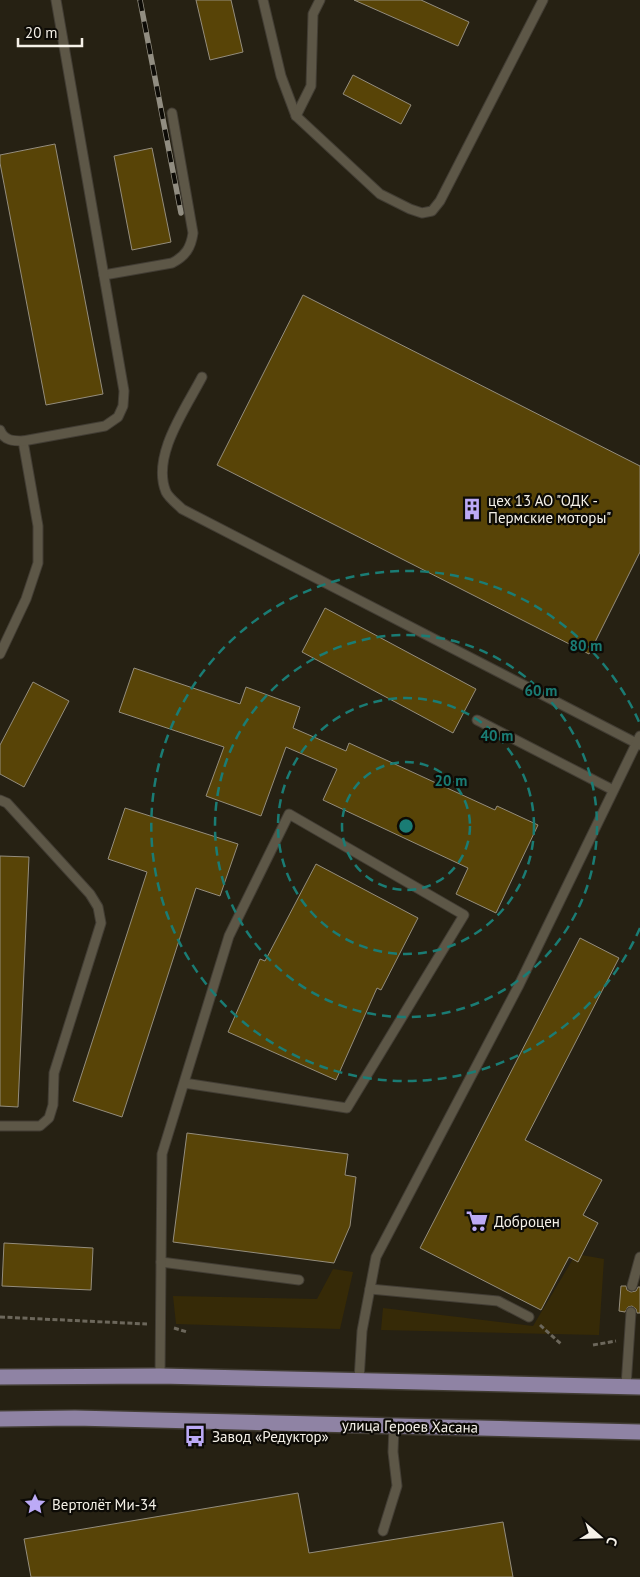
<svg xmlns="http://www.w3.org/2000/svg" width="640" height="1577" font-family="'PT Sans',sans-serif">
  <rect width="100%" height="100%" fill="#262113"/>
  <g fill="#362a07">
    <polygon points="576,1254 604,1259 599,1335 381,1330 383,1308 533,1326"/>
    <polygon points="333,1269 353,1272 340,1329 176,1324 173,1296 317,1299"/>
  </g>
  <g fill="#584407" stroke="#948d7d">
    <polygon points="196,0 231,0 243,52 210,60"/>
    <polygon points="354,0 421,0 469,22 458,46"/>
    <polygon points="353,75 411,105 401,124 343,94"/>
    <polygon points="55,144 103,394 46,405 0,163 0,155"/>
    <polygon points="152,148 171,242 132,250 114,156"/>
    <polygon points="303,295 640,466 640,552 589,654 217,465"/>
    <polygon points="325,608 476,689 453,733 302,652"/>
    <polygon points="134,668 240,704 246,687 300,707 293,728 346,751 349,743 495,810 497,806 538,825 496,913 456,894 468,868 323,800 337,769 286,747 261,816 206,796 224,747 119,712"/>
    <polygon points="33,682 69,701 24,787 0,774 0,745"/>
    <polygon points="125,808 238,844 220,896 196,888 122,1117 73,1101 147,872 108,859"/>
    <polygon points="0,856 29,857 18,1107 0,1106"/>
    <polygon points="316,864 418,918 381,990 377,988 336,1080 228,1032 260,959 265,961"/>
    <polygon points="580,938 619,958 525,1140 602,1180 583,1215 598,1223 578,1262 569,1257 541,1310 420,1248"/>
    <polygon points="187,1133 348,1154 345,1175 356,1177 350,1226 334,1263 173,1242"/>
    <polygon points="4,1243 93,1248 91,1290 2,1286"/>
    <polygon points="621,1286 626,1286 627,1290 631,1292 636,1291 638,1287 640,1287 640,1313 637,1313 636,1309 632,1306 628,1307 625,1312 619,1311"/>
    <polygon points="298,1493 309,1553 503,1522 513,1577 31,1577 24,1539"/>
  </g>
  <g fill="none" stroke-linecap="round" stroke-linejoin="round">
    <g stroke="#423d34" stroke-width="11">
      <g id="service">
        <polyline points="263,0 281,76 296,116 380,194 410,209 422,213 432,211 440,201 543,0"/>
        <polyline points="296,116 311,86 313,14 320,0"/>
        <path d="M 104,275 L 172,263 C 186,256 191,247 193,233 L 172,113"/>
        <path d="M 202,377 C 186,408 151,456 166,492 C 169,498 177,504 182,509 L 640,745"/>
        <path d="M 0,430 C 4,441 14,441 23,441 L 38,526 L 38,563 L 26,599 L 0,654"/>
        <polyline points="23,441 105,426 118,417 123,406 124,391 56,0"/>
        <polyline points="477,720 613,790"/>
        <polyline points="0,800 7,803 90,894 98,907 101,923 54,1073 53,1105 49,1118 40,1126 0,1126"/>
        <polyline points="161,1262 299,1280"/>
        <polyline points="632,1286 640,1257"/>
        <polyline points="370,1289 498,1301 529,1317"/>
        <polyline points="160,1376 162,1154 229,936 289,814 464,915 347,1108 184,1083"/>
        <polyline points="359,1380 362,1331 376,1257 518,987 640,736"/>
        <polyline points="626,1386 631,1312"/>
        <polyline points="383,1531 397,1486 393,1452 394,1425"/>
      </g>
    </g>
    <g stroke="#423d34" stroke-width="18">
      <g id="primary">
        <polyline points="0,1377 160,1376 640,1387"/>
        <polyline points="0,1419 75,1418 640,1432"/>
      </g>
    </g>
    <g stroke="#6c675b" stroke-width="3" stroke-dasharray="5 2.5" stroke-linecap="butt">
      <polyline points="0,1317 147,1324"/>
      <polyline points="540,1325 561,1344"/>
      <polyline points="174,1328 187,1332"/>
      <polyline points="593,1345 616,1341"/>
    </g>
    <use href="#service" stroke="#5d5747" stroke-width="9"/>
    <use href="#primary" stroke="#8f83a4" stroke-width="15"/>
    <g stroke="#918d81" stroke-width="5.5">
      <polyline id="rail" points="140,0 181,213"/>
    </g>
    <use href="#rail" stroke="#0d0b06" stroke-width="4" stroke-dasharray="11" stroke-linecap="butt"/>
  </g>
  <g fill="none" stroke="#1a7c74" stroke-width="2.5" stroke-dasharray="9 6">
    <circle cx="406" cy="826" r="64"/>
    <circle cx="406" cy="826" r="128"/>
    <circle cx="406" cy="826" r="191"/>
    <path d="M640 928A255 255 0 1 1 640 724"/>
  </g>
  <defs>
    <g id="building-bare" transform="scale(1.725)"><path d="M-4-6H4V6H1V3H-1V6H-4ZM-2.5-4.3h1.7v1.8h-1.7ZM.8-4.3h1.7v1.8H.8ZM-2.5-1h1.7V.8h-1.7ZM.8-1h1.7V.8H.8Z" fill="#bcaaf6" stroke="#0d0b06" stroke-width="2.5" paint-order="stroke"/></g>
    <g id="supermarket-bare" transform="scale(1.725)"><path d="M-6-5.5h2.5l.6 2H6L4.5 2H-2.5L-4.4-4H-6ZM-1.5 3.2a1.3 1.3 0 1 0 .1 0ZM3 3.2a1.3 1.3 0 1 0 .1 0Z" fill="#bcaaf6" stroke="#0d0b06" stroke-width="2.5" paint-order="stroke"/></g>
    <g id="bus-bare" transform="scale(1.725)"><path d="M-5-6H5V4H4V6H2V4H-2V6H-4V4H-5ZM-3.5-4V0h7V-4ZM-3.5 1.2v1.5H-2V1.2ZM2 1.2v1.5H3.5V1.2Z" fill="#bcaaf6" stroke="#0d0b06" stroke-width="2.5" paint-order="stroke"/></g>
    <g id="sight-bare" transform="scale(1.725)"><path d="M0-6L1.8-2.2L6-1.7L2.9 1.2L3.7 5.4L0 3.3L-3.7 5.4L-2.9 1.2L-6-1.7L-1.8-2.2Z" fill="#bcaaf6" stroke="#0d0b06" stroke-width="2.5" paint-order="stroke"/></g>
  </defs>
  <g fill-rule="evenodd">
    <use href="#building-bare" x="472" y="509"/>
    <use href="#supermarket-bare" x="477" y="1221"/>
    <use href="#bus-bare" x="195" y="1436"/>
    <use href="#sight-bare" x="35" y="1504"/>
  </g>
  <g text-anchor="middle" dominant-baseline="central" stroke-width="4.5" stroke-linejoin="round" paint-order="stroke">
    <g font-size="15" fill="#f5f1e8" stroke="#0d0b06" text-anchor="start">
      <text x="488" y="500">цех 13 АО "ОДК -<tspan x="488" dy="17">Пермские моторы"</tspan></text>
      <text x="494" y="1221">Доброцен</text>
      <text x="212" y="1436">Завод «Редуктор»</text>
      <text x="52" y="1504">Вертолёт Ми-34</text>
    </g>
    <g font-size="15" fill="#f5f1e8" stroke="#0d0b06">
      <text transform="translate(410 1426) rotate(1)">улица Героев Хасана</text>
    </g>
  </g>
  <circle cx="406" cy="826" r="8" fill="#1a7c74" stroke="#0d0b06" stroke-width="2.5"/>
  <g font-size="15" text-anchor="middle" font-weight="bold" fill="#1a7c74" stroke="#0d0b06" stroke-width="4.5" stroke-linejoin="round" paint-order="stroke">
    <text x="586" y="651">80 m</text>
    <text x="541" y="696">60 m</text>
    <text x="497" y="741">40 m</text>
    <text x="451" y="786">20 m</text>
  </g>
  <g transform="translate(600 1537) rotate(110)" stroke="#0d0b06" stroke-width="4" paint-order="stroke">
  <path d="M0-4L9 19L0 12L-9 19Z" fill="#f5f1e8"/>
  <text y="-8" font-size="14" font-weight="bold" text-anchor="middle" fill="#f5f1e8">С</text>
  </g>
  <path d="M18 38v8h64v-8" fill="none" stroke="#f5f1e8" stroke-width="2.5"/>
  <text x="25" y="38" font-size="15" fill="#f5f1e8" stroke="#0d0b06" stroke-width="4" paint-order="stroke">20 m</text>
</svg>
